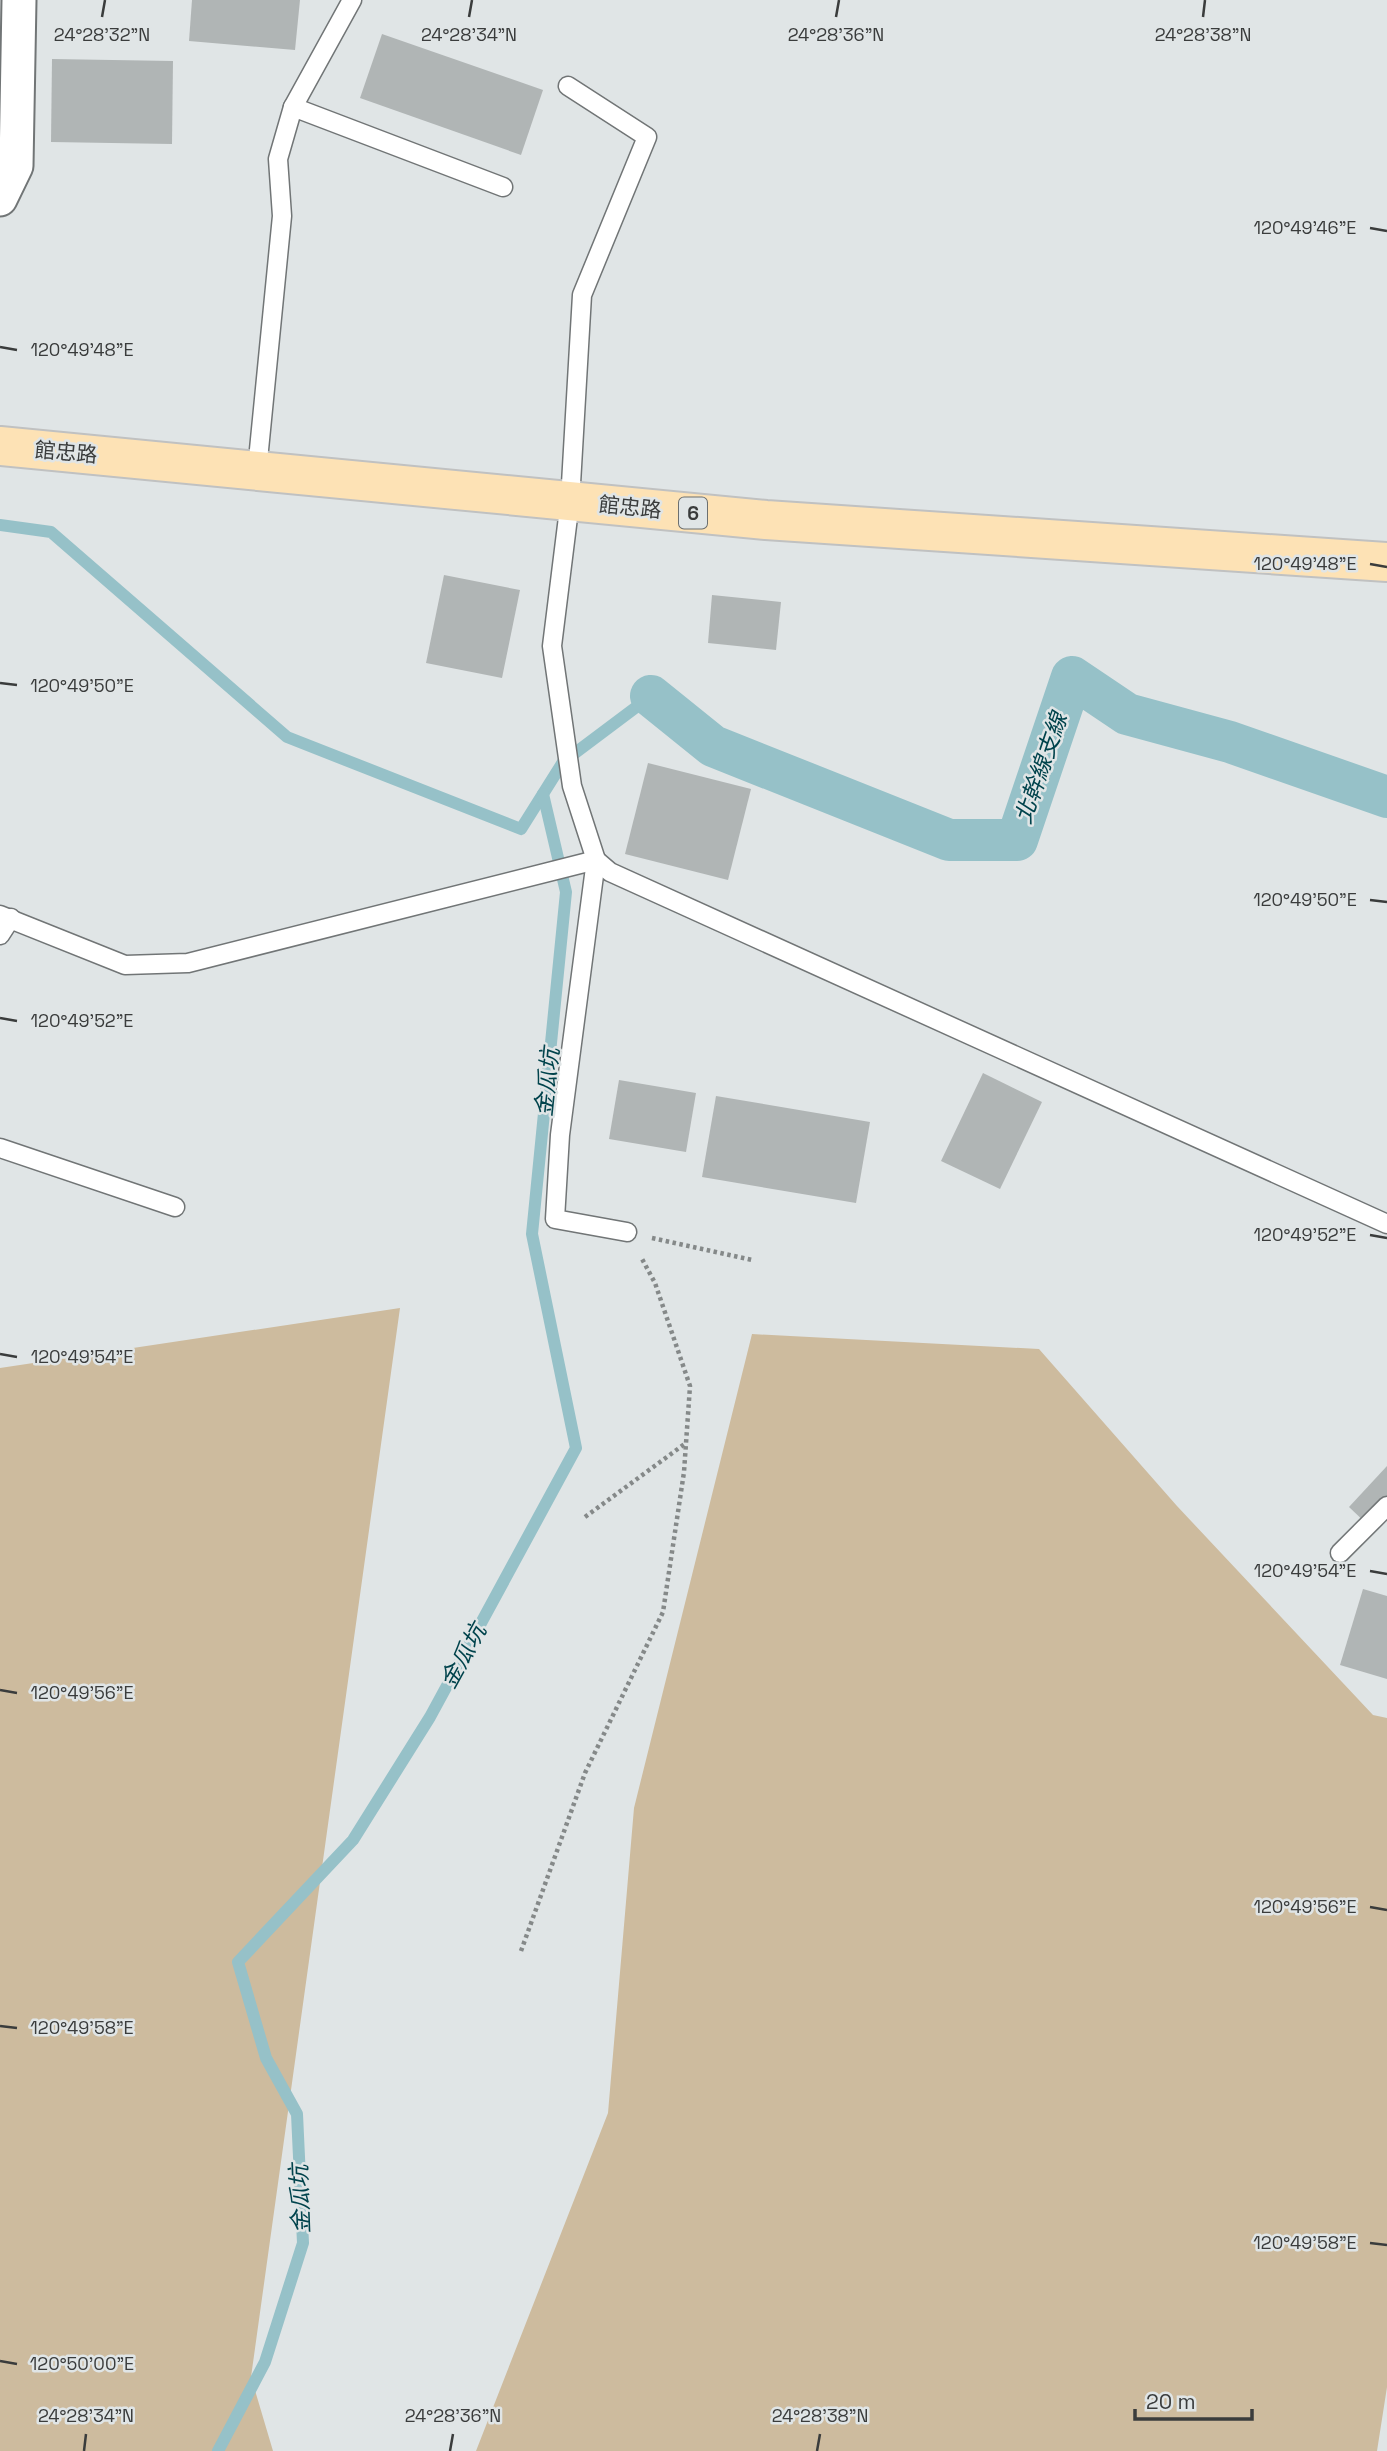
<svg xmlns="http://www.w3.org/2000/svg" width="1387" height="2451" font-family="'Space Grotesk','Noto Sans TC',sans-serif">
  <rect width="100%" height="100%" fill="#e0e5e6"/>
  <g fill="#cdbb9e">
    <polygon points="400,1308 251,2377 273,2451 0,2451 0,1368"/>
    <polygon points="752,1334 1039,1349 1177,1506 1373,1715 1387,1718 1387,2387 1377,2451 476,2451 608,2113 634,1808"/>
  </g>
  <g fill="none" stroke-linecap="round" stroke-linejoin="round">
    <g stroke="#96c1c8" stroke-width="12">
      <polyline points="0,525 51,532 287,737 521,829 563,762 651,696"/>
      <polyline points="218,2451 265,2362 303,2243 297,2114 266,2058 238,1962 353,1840 430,1717 576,1448 532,1234 566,892 543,794"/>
    </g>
    <polyline stroke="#96c1c8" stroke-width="42" points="651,696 713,746 949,840 1017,840 1072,677 1127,714 1230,742 1387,797"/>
  </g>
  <g fill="#b0b5b5">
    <polygon points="192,0 300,0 295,50 189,41"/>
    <polygon points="382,34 543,90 521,155 360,98"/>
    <polygon points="52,59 173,61 172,144 51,142"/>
    <polygon points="444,575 520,590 502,678 426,663"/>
    <polygon points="712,595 781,602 776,650 708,643"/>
    <polygon points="648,763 751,789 728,880 625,854"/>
    <polygon points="983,1073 1042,1102 1000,1189 941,1161"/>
    <polygon points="619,1080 696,1093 686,1152 609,1139"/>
    <polygon points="716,1096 870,1122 856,1203 702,1177"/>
    <polygon points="1387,1466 1387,1506 1369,1526 1349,1507"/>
    <polygon points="1363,1589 1387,1596 1387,1679 1340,1665"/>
  </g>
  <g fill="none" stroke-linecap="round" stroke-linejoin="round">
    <g stroke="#717576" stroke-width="21">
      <g id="lane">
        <polyline points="568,86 647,137 582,295 570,501 552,646 572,786 596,860 560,1135 555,1219 627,1232"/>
        <polyline points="293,107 503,187"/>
        <polyline points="257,470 282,216 278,159 293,107 352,0"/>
        <polyline points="0,915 125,965 188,963 596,860 610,872 1387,1224"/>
        <polyline points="0,935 11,918"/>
        <polyline points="0,1148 175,1207"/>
        <polyline points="1340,1553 1387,1506"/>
      </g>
    </g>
    <g stroke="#717576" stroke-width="37">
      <polyline id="street" points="0,199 16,166 19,0"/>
    </g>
    <g stroke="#c0c1c1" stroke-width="42">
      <polyline id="primary" points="0,446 766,520 1387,562"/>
    </g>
    <g stroke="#858989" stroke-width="4.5" stroke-dasharray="3.5 3.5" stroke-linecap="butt">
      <polyline points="652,1238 752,1260"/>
      <polyline points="585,1517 686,1443"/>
      <polyline points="521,1951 585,1773 663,1612 684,1472 690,1386 655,1283 641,1257"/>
    </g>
    <use href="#lane" stroke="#fff" stroke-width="18"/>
    <use href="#street" stroke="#fff" stroke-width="33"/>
    <use href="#primary" stroke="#fde2b5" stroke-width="38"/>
  </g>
  <path fill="none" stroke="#3a3c3c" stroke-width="2.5" d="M 102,17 L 105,0M 469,17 L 472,0M 836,17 L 839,0M 1203,17 L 1205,0M 1370,228 L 1387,231M 0,347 L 17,350M 1370,564 L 1387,567M 0,683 L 17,685M 1370,900 L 1387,902M 0,1018 L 17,1021M 1370,1235 L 1387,1238M 0,1354 L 17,1357M 1370,1571 L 1387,1574M 0,1690 L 17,1693M 1370,1907 L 1387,1910M 0,2026 L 17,2028M 1370,2243 L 1387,2245M 0,2361 L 17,2364M 84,2451 L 86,2434M 450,2451 L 453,2434M 817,2451 L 820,2434"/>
  <g text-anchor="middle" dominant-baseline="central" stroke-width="5" stroke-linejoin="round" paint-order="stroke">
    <rect fill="#e0e5e6" stroke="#6c6f6f" stroke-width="2" x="679" y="497.5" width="28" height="31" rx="5"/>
    <g font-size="19" font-weight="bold" fill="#3a3c3c">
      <text x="693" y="513">6</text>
    </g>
    <g font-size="21" fill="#3a3c3c" stroke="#e0e5e6">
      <text transform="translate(66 452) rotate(5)">館忠路</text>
      <text transform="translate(630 507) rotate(6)">館忠路</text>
    </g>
    <g font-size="23" font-style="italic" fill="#00434c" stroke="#e0e5e6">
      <text transform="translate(1041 768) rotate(-71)">北幹線支線</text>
      <text transform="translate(547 1082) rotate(-84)">金瓜坑</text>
      <text transform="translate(463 1656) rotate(-61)">金瓜坑</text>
      <text transform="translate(300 2199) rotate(-92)">金瓜坑</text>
    </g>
  </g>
  <g font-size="18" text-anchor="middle" fill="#3a3c3c" stroke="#e0e5e6" stroke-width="5" stroke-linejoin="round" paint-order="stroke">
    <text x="102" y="41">24°28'32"N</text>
    <text x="469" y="41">24°28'34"N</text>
    <text x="836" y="41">24°28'36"N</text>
    <text x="1203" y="41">24°28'38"N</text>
    <text x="1305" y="234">120°49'46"E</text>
    <text x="82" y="356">120°49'48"E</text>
    <text x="1305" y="570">120°49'48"E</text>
    <text x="82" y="692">120°49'50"E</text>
    <text x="1305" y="906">120°49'50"E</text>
    <text x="82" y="1027">120°49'52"E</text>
    <text x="1305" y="1241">120°49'52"E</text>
    <text x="82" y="1363">120°49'54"E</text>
    <text x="1305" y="1577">120°49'54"E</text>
    <text x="82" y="1699">120°49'56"E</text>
    <text x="1305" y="1913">120°49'56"E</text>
    <text x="82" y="2034">120°49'58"E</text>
    <text x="1305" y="2249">120°49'58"E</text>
    <text x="82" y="2370">120°50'00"E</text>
    <text x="86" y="2422">24°28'34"N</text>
    <text x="453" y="2422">24°28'36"N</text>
    <text x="820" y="2422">24°28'38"N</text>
  </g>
  <path d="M1135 2409v10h117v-10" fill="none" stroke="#3a3c3c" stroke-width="3.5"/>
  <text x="1146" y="2409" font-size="21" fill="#3a3c3c" stroke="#e0e5e6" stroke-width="5" paint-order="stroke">20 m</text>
</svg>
